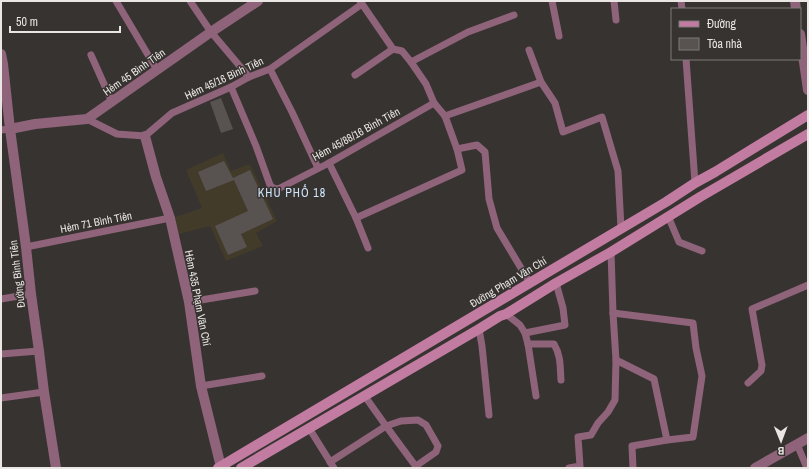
<svg xmlns="http://www.w3.org/2000/svg" width="809" height="469" font-family="'Archivo Narrow',sans-serif">
  <rect width="100%" height="100%" fill="#373330"/>
  <polygon fill="#423b29" points="223,153 231,171 250,164 277,221 256,233 263,246 226,261 210,226 179,234 175,217 202,208 186,170"/>
  <g fill="#585251">
    <polygon points="221,98 233,129 221,133 210,102"/>
    <polygon points="224,161 233,178 250,170 273,219 241,234 247,247 228,255 215,226 248,211 234,180 206,191 198,172"/>
  </g>
  <g fill="none" stroke-linecap="round" stroke-linejoin="round">
    <g stroke="#8f637a" stroke-width="7">
      <polyline points="116,1 157,70"/>
      <polyline points="190,1 211,32 249,77"/>
      <polyline points="552,1 559,36"/>
      <polyline points="614,1 616,20"/>
      <polyline points="681,1 682,9"/>
      <polyline points="529,50 541,82 555,103 563,132 602,117 618,171 621,228"/>
      <polyline points="91,55 112,102"/>
      <polyline points="686,59 695,183"/>
      <polyline points="411,62 468,32 514,15"/>
      <polyline points="270,69 292,112 318,168"/>
      <polyline points="355,75 393,49"/>
      <polyline points="231,87 256,146 270,185 273,188 278,189 329,163 434,103"/>
      <polyline points="445,116 541,82"/>
      <polyline points="87,119 117,134 145,136 172,113 231,87 249,77 270,69 362,4"/>
      <polyline points="1,130 10,129"/>
      <polyline points="457,149 477,145 485,152 489,199 497,228 530,283"/>
      <polyline points="329,163 356,218 368,248"/>
      <polyline points="668,216 679,242 702,251"/>
      <polyline points="356,218 462,170 457,149 445,116 434,103 426,84 411,62 402,51 393,49 360,1"/>
      <polyline points="26,247 170,218"/>
      <polyline points="611,252 613,313 616,360 654,379 667,440"/>
      <polyline points="1,299 31,294"/>
      <polyline points="189,302 255,291"/>
      <polyline points="613,313 693,323 696,348 702,376 693,437 667,440 632,446 633,468"/>
      <polyline points="506,314 520,325 525,333 528,344 536,396"/>
      <polyline points="479,329 482,346 489,415"/>
      <polyline points="525,333 565,325 563,308 556,283"/>
      <path d="M 528,344 L 554,344 C 561,356 560,366 561,380"/>
      <polyline points="1,354 39,351"/>
      <polyline points="748,383 761,371 762,365 752,309 808,285"/>
      <polyline points="201,386 262,376"/>
      <polyline points="364,395 386,426 417,468"/>
      <polyline points="1,398 44,392"/>
      <polyline points="309,428 334,468"/>
      <polyline points="797,444 807,468"/>
      <polyline points="330,462 386,426 401,421 418,420 426,425 438,446 436,452 416,466"/>
      <polyline points="569,468 580,466 578,437 591,435 598,423 608,412 615,400 616,360"/>
    </g>
    <g stroke="#8f637a" stroke-width="10">
      <polyline points="795,1 796,9"/>
      <polyline points="800,34 808,90"/>
      <polyline points="10,129 35,124 87,119 211,32 258,1"/>
      <polyline points="145,136 156,177 170,218 189,302 201,386 221,467"/>
    </g>
    <g stroke="#8f637a" stroke-width="10">
      <polyline points="1,54 3,64 10,129 26,247 31,294 39,351 44,392 56,468"/>
      <polyline points="755,468 808,438"/>
    </g>
    <g stroke="#c27ca1" stroke-width="10">
      <polyline points="218,468 666,202 695,183 715,172 808,115"/>
      <polyline points="241,468 479,329 500,316 506,314 556,283 611,252 700,197 808,134"/>
    </g>
  </g>
  <g text-anchor="middle" dominant-baseline="central" stroke-width="3" stroke-linejoin="round" paint-order="stroke">
    <g font-size="11" fill="#e9e6e4" stroke="#373330">
      <text transform="translate(134 72) rotate(-35)">Hẻm 45 Bình Tiên</text>
      <text transform="translate(224 78) rotate(-25)">Hẻm 45/16 Bình Tiên</text>
      <text transform="translate(356 134) rotate(-29)">Hẻm 45/88/16 Bình Tiên</text>
      <text transform="translate(96 222) rotate(-11)">Hẻm 71 Bình Tiên</text>
      <text transform="translate(17 274) rotate(-97)">Đường Bình Tiên</text>
      <text transform="translate(508 282) rotate(-31)">Đường Phạm Văn Chí</text>
      <text transform="translate(198 298) rotate(79)">Hẻm 435 Phạm Văn Chí</text>
    </g>
    <g font-size="12" letter-spacing="1" fill="#cfe6fd" stroke="#373330">
      <text x="292" y="193">KHU PHỐ 18</text>
    </g>
  </g>
  <rect width="809" height="469" fill="none" stroke="#e9e6e4" stroke-width="4"/>
  <rect x="671" y="8" width="130" height="52" fill="#373330" stroke="#7e7b78"/>
  <rect x="679" y="21" width="20" height="6" fill="#c27ca1" stroke="#7e7b78"/>
  <text x="707" y="28" font-size="12" fill="#e9e6e4">Đường</text>
  <rect x="679" y="38" width="20" height="12" fill="#585251" stroke="#7e7b78"/>
  <text x="707" y="48" font-size="12" fill="#e9e6e4">Tòa nhà</text>
  <g transform="translate(781 441) rotate(179)" stroke="#373330" stroke-width="3" paint-order="stroke">
  <path d="M0-3L7 15L0 10L-7 15Z" fill="#e9e6e4"/>
  <text y="-6" font-size="11" font-weight="bold" text-anchor="middle" fill="#e9e6e4">B</text>
  </g>
  <path d="M10 26v6h110v-6" fill="none" stroke="#e9e6e4" stroke-width="2"/>
  <text x="16" y="26" font-size="12" fill="#e9e6e4" stroke="#373330" stroke-width="3" paint-order="stroke">50 m</text>
</svg>
